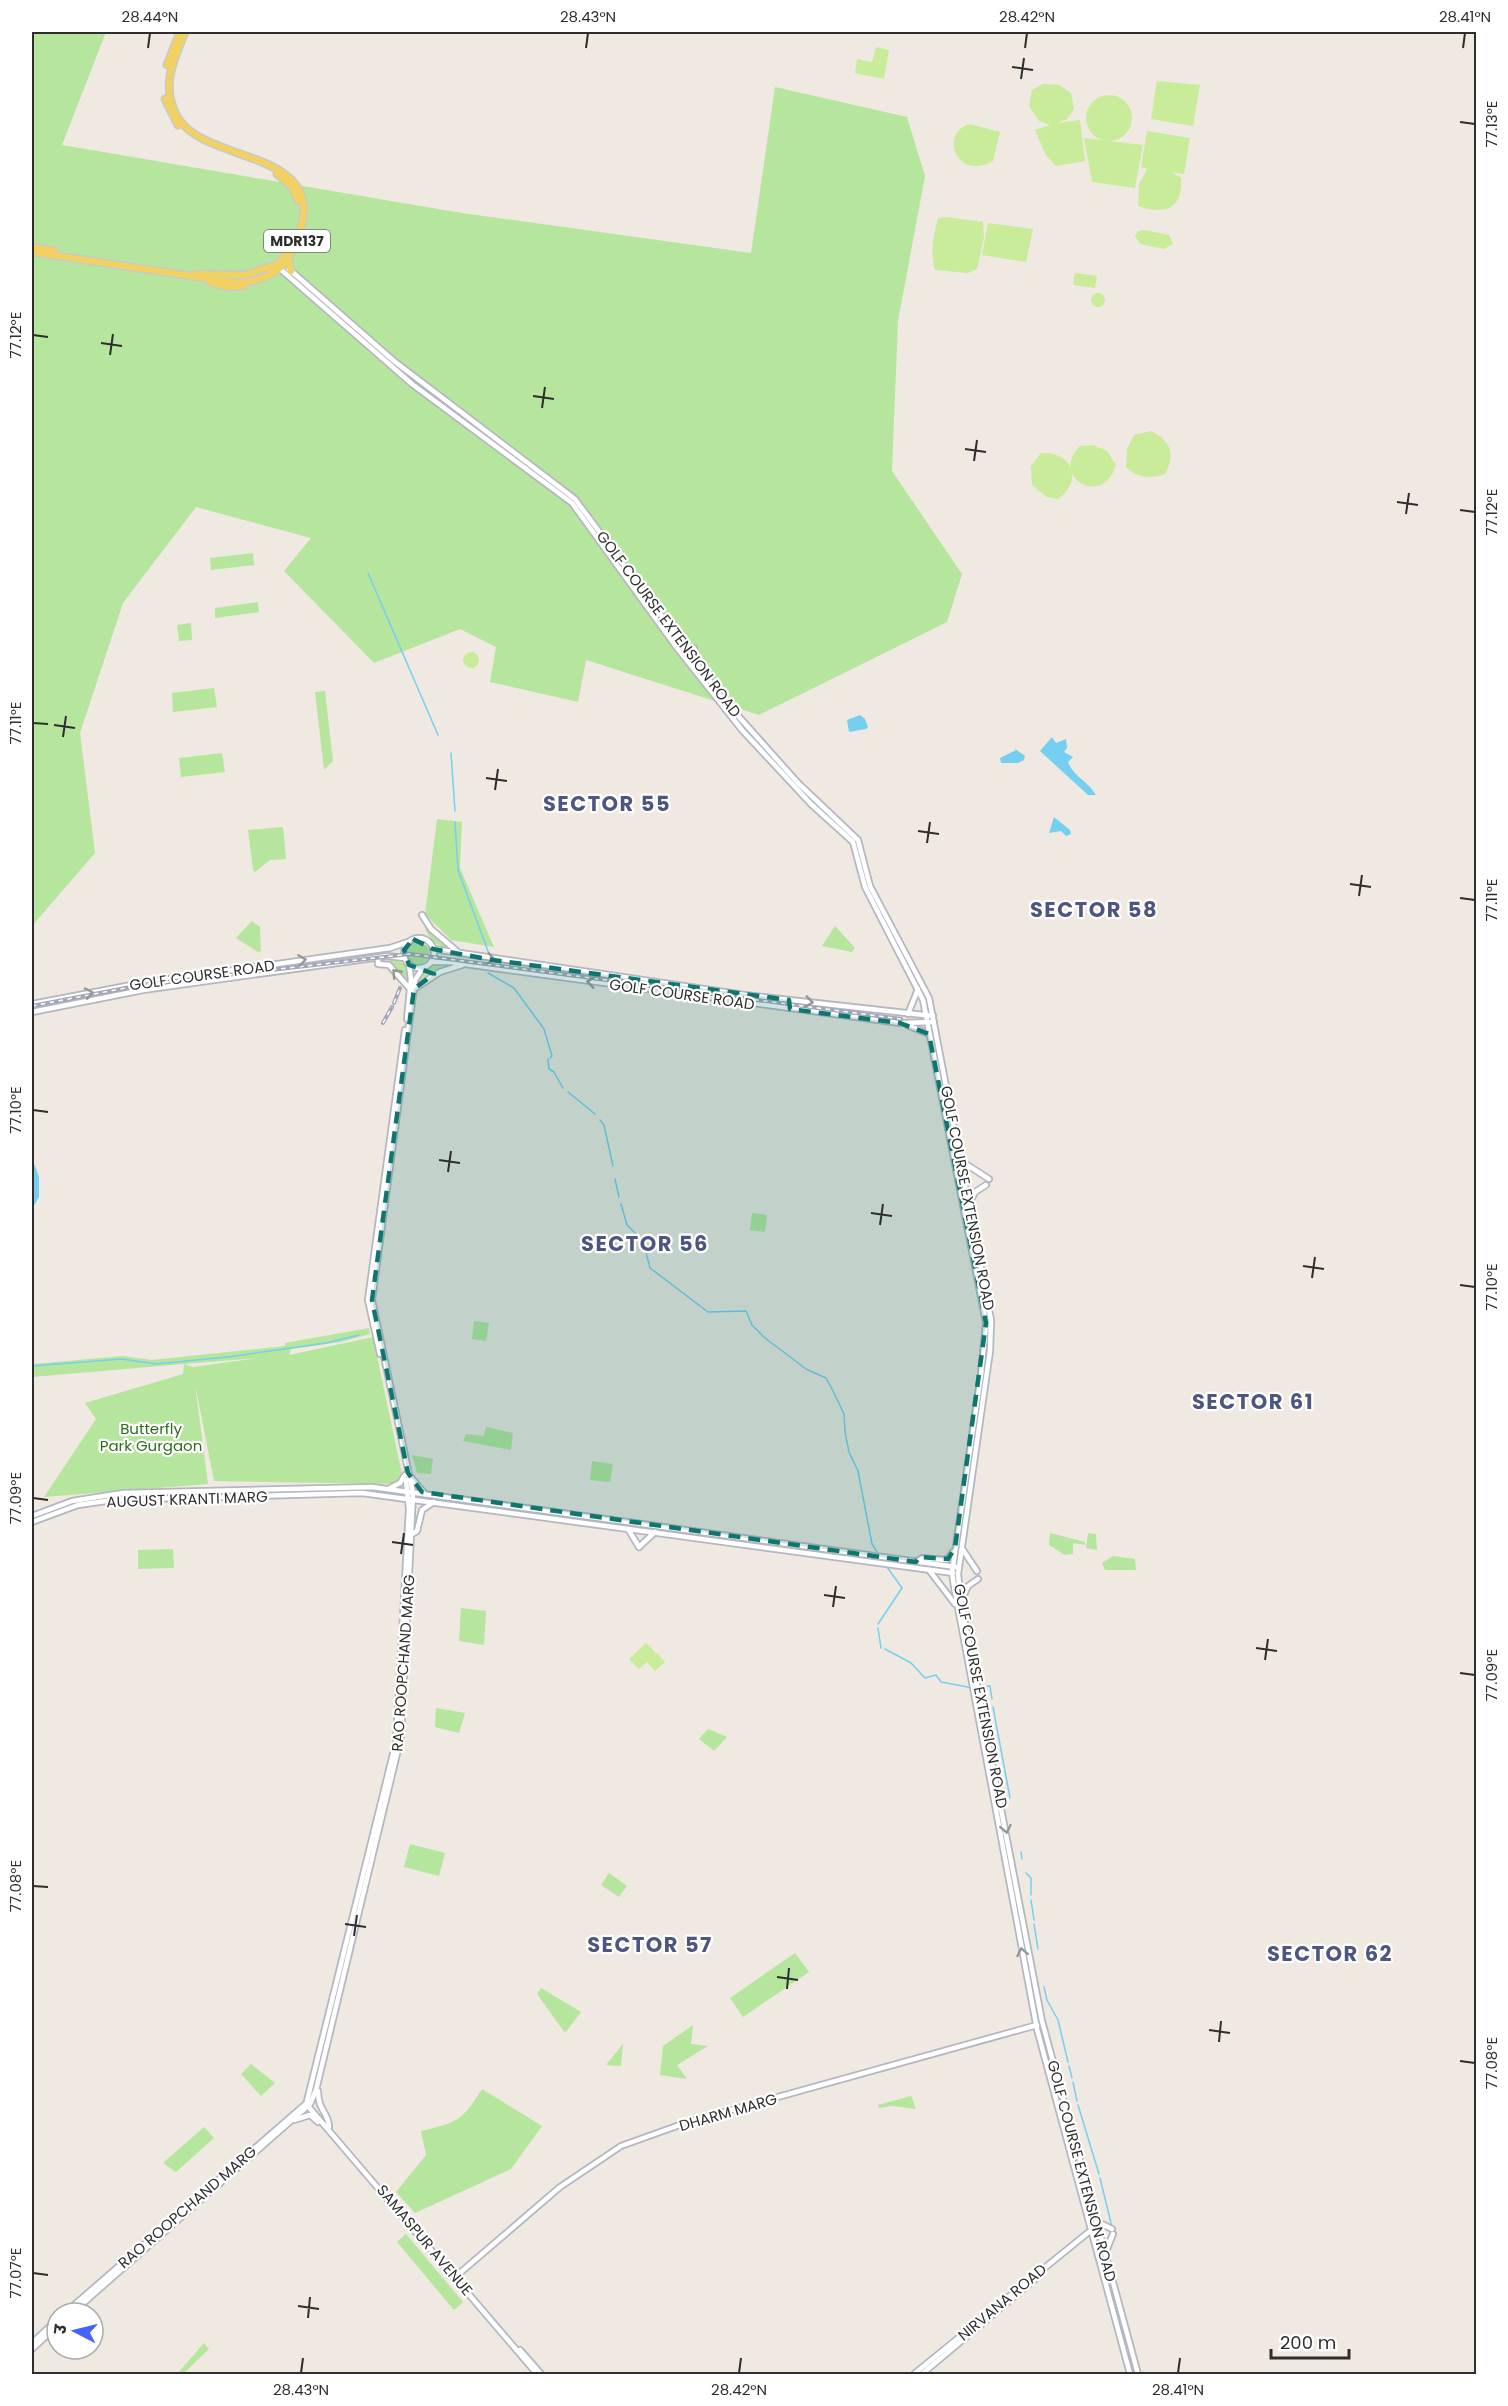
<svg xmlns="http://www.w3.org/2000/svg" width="1508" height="2406" font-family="Poppins,'Noto Sans Devanagari',sans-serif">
  <rect width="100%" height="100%" fill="#efe9e1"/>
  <g fill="#b6e59e" fill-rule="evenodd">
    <polygon points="32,32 106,32 62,145 462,213 751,253 775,87 907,117 925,176 898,321 892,471 962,574 947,622 759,715 586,660 578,702 490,682 496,647 460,629 374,663 284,571 311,538 196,507 123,603 80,733 95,853 32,926"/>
    <polygon points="253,553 254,565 211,570 210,558"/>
    <polygon points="258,602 259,612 215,618 215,608"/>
    <polygon points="191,623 192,640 179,641 177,625"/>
    <polygon points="214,688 217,707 173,712 172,693"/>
    <polygon points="325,691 333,761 324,770 315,692"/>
    <polygon points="222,753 225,772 181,777 179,758"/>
    <polygon points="437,819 462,822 460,868 494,947 451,940 425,914"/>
    <polygon points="283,827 286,859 270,860 255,872 253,870 248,830"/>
    <polygon points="252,921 260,927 261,951 258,952 236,938"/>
    <path d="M 424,922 L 452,950 C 436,947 426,938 424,922 Z"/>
    <polygon points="835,926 855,948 852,952 822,946"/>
    <circle cx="418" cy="953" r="11"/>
    <polygon points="387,958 406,964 409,984"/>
    <polygon points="434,963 454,964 417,984 423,970"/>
    <polygon points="752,1213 767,1215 765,1232 750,1230"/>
    <polygon points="474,1321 489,1323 486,1341 472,1339"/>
    <path d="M 369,1328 L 370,1334 L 341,1342 L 291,1349 L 289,1355 L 373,1337 L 402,1474 L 399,1481 L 392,1484 L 214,1481 L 195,1384 L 208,1484 L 44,1497 L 96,1419 L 85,1403 L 183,1374 L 184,1364 L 32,1377 L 32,1364 L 123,1356 L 152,1360 L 285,1346 L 285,1343 ZM 258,1358 L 193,1367 L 184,1364 Z"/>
    <polygon points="486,1427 513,1433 511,1450 463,1441 466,1434 484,1436"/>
    <polygon points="412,1455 433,1459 431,1474 417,1473"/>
    <polygon points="592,1461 613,1464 610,1482 590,1480"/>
    <polygon points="1050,1533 1085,1542 1085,1545 1073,1543 1073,1554 1065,1555 1049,1545"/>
    <polygon points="1088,1533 1096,1534 1097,1550 1086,1548"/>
    <polygon points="173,1549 174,1568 138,1569 138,1550"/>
    <polygon points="1113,1556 1135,1559 1136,1570 1105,1570 1102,1563"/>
    <polygon points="461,1608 486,1611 484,1645 459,1641"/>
    <polygon points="436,1708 465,1713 459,1733 435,1727"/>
    <polygon points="708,1729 727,1737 714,1751 699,1739"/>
    <polygon points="410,1844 445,1853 439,1876 404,1867"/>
    <polygon points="609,1873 627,1886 619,1897 601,1885"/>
    <polygon points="795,1953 809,1972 743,2017 730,1998"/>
    <polygon points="541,1988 581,2012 565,2033 537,1994"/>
    <polygon points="693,2025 691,2044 708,2046 677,2065 687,2079 660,2075 663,2046"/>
    <polygon points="623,2044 621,2066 606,2065"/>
    <polygon points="251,2064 275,2083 261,2096 241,2074"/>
    <path d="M 482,2089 L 542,2126 L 511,2169 L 415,2213 L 396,2192 L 426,2155 L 421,2131 C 458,2122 462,2121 482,2089 Z"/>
    <polygon points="911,2096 916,2109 892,2106 879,2108 878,2105"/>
    <polygon points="204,2127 214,2138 176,2172 163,2163"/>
    <polygon points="406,2234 463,2302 454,2310 397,2242"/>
    <polygon points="1120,2322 1122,2324 1136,2374 1133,2374 1118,2323"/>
    <polygon points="204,2343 209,2349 183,2374 177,2374"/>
  </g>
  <g fill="#c9ec9a">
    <polygon points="876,47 889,50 884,79 855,73 857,59 872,62"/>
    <polygon points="1157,81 1200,85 1193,126 1151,119"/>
    <polygon points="1043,84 1059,85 1071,93 1074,109 1067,119 1058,123 1080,120 1085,161 1056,166 1046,155 1035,130 1050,125 1039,121 1029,106 1032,90"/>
    <circle cx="1109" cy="118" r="23"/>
    <path d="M 970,124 L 1000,132 L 993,161 C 955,182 939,132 970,124 Z"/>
    <path d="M 1147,131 L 1190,138 L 1184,174 L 1171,172 L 1181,178 C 1183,210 1164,215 1138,206 L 1139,184 L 1147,169 L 1141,167 Z"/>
    <polygon points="1084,138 1143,145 1135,188 1092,182"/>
    <path d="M 947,217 L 983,222 L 984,238 L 977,269 L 968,273 L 935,270 C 930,252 933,236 938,218 Z"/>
    <polygon points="988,223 1033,229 1026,262 982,255"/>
    <polygon points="1145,230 1169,235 1173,244 1164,249 1140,244 1135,236 1138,231"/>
    <polygon points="1075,273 1097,276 1095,288 1073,285"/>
    <circle cx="1098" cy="300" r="7"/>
    <path d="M 1151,431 C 1171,441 1176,454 1165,474 C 1151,479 1137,478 1126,467 L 1127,449 L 1134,435 Z"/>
    <path d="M 1093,445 L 1107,451 L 1116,465 C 1103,509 1049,477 1080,446 Z"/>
    <path d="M 1041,453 C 1072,451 1084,480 1058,499 L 1047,497 L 1032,485 L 1031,466 Z"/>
    <circle cx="471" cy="660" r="8"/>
    <polygon points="646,1643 656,1653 652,1658 657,1653 665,1662 655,1671 647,1662 639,1669 629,1659"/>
  </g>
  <g fill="#75cff0">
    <polygon points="860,715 865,719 868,727 866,729 849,732 847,720"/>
    <path d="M 1052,737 L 1056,743 L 1066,739 L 1067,748 L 1064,752 L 1073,757 L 1068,762 C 1074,777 1088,781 1096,795 L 1088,795 L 1040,751 Z"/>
    <polygon points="1014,748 1025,756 1024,760 1018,763 1001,763 1000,758 1016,750"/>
    <polygon points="1054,817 1070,830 1071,834 1066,836 1061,831 1049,833"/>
    <polygon points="32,1158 39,1177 39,1197 32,1209"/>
  </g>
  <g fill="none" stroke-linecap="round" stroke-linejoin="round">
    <g stroke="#75cff0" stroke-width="1.5">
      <polyline points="368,573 438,735"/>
      <polyline points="451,753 455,811"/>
      <polyline points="455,822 458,870 489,954"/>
      <polyline points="488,973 514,988 544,1029 552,1056 550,1058"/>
      <polyline points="548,1059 549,1069 554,1072 563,1088"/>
      <polyline points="568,1092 595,1114"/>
      <polyline points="600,1120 604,1125 613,1166"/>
      <polyline points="615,1179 619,1197"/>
      <polyline points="621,1204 627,1225 643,1241 650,1268 708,1312 746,1311 752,1325 765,1338 806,1369 826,1378 832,1389 844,1414 845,1432 849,1452 858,1471 872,1544 877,1552"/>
      <polyline points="32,1366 122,1359 156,1364 228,1357 326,1343 359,1335"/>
      <polyline points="878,1624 902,1588 887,1567"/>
      <polyline points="878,1628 881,1648"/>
      <polyline points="885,1649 911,1663 925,1678 936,1675 941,1682 973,1688"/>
      <polyline points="980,1687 990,1686 992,1699"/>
      <polyline points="993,1707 1010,1798"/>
      <polyline points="1021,1852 1022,1859"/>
      <polyline points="1026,1873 1031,1878 1031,1895"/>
      <polyline points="1031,1900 1034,1920"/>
      <polyline points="1034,1924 1038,1949"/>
      <polyline points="1044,1987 1047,2000 1058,2020 1068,2062"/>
      <polyline points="1069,2066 1072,2078"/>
      <polyline points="1073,2082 1077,2101"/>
      <polyline points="1078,2105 1099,2174"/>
      <polyline points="1100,2178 1112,2227"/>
    </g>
    <g stroke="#b4b7c1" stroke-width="8">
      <g id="secondary">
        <polyline points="279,268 412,384 572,503 674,644 742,730 811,804 853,842 865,887 923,1000 986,1323 981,1374 952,1573 954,1586 1037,2029 1130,2374"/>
        <polyline points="289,269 394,361 575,499 724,700 798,783 858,840 870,886 929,998 991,1320 990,1351 958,1574 961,1602 1042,2021 1138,2374"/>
        <polyline points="694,648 696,663"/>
        <polyline points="422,915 431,929 459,953"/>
        <circle cx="419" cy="953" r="15"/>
        <polyline points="433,949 745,995 933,1016"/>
        <polyline points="378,958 378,964 389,965 410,989"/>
        <polyline points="431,962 450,962 900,1023 934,1022"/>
        <polyline points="414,989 440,972 462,965"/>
        <polyline points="32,1004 142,983 390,948 408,942"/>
        <polyline points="32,1012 143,990 388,956 404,958"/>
        <polyline points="908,1014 918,989"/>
        <polyline points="407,1019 411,979 409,965"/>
        <polyline points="907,1025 929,1034"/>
        <polyline points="961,1161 989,1179"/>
        <polyline points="970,1202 975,1192 986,1185"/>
        <polyline points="380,1354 368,1300 405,1030"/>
        <polyline points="409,1475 425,1494"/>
        <polyline points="390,1488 400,1483 405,1475"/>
        <polyline points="32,1516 72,1501 123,1493 372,1487 956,1567"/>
        <polyline points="32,1522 78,1505 113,1500 362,1493 953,1573"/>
        <polyline points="628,1529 639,1547"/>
        <polyline points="412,1534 417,1531 422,1510 434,1502"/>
        <polyline points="639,1547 655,1532"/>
        <polyline points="963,1550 977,1571"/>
        <polyline points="916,1562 922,1558 947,1560 953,1552"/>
        <polyline points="929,1570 955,1604"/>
        <polyline points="962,1599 968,1586 978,1579"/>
        <path d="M 318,2091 C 318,2111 329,2113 329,2127"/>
        <polyline points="307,2101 396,1742 409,1509 406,1480"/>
        <polyline points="307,2105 537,2374"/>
        <polyline points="294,2120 310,2115 318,2122"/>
        <polyline points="1096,2221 1112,2229"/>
        <polyline points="1105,2254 1113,2234"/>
        <polyline points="454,2278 560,2187 621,2146 688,2122 1037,2025"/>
        <polyline points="65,2313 308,2102"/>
        <polyline points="72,2313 310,2104 316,2090 401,1737 413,1493 372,1300 415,980 423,968"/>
        <polyline points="32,2343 57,2320"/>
        <polyline points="32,2349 57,2326"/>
        <polyline points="520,2350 541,2374"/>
        <polyline points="914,2374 1090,2231"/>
        <polyline points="922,2374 1040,2275"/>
      </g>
    </g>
    <g stroke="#c9c9c9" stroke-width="9">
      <g id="primary">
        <polyline points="167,65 180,32"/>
        <polyline points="165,99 178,125"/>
        <polyline points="277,174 292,187 298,201"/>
        <polyline points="32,247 55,251"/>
        <path d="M 32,252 L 237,283 C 254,282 275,276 286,262 C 295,249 300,234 303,219 C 314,150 205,162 178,118 C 160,88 173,61 185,32"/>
        <polyline points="288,260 291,271"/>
        <polyline points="271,269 281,261 292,243"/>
        <polyline points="196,274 245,275 272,266"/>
        <polyline points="210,282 227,287 244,286"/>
      </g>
    </g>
    <use href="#secondary" stroke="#fff" stroke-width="4.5"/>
    <use href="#primary" stroke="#f2d163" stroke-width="6"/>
    <g stroke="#a3a6b8" stroke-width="4">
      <g id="rail">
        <polyline points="394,1003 400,988"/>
        <polyline points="32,1006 141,985 410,954 901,1019"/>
        <polyline points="383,1023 392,1007"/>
      </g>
    </g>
    <use href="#rail" stroke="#fff" stroke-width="1.5" stroke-dasharray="4.5" stroke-linecap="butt"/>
  </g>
  <defs><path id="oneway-chevron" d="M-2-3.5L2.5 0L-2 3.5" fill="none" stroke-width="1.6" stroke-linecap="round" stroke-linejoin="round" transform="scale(1.5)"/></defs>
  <g stroke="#969696">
    <use href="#oneway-chevron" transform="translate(491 959) rotate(9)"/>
    <use href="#oneway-chevron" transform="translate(302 960) rotate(-8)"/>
    <use href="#oneway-chevron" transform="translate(396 973) rotate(-132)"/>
    <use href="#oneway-chevron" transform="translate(591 982) rotate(-172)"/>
    <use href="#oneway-chevron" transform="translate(89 993) rotate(-12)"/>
    <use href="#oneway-chevron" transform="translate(809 1002) rotate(7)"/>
    <use href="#oneway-chevron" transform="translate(1006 1829) rotate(79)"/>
    <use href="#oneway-chevron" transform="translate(1022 1952) rotate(-101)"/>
  </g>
  <path fill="#0f766e" fill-opacity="0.2" stroke="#0f766e" stroke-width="4.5" stroke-dasharray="12 8" stroke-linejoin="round" d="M 413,939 L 433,949 L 493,960 L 789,1000 L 790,1009 L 900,1023 L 929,1034 L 986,1323 L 955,1548 L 948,1559 L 919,1557 L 916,1562 L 422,1492 L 408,1473 L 372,1300 L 414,989 L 434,974 L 409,965 L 404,950 Z"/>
  <path fill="none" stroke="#2e2e2e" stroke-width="2" d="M 148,48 L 150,33M 586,48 L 588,33M 1025,48 L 1027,33M 1463,48 L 1465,33M 1012,67 L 1033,70M 1021,79 L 1024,58M 1460,122 L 1475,124M 33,335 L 48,337M 101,343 L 122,346M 110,355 L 113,334M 533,396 L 554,399M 542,408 L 545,387M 965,449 L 986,452M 974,461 L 977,440M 1397,502 L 1418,505M 1460,510 L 1475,512M 1406,514 L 1409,493M 33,723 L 48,724M 54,725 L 75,728M 63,737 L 66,716M 486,778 L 507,781M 495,790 L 498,769M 918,831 L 939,834M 927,843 L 930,822M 1350,884 L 1371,887M 1359,896 L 1362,875M 1460,898 L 1475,900M 33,1110 L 48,1112M 439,1160 L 460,1163M 448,1172 L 451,1151M 871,1213 L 892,1216M 880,1225 L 883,1204M 1303,1266 L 1324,1269M 1312,1278 L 1315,1257M 1460,1285 L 1475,1287M 33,1498 L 48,1500M 392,1542 L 413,1545M 401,1554 L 404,1533M 824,1595 L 845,1598M 833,1607 L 836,1586M 1256,1648 L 1277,1651M 1265,1660 L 1268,1639M 1460,1673 L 1475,1675M 33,1886 L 48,1887M 345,1924 L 366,1927M 354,1936 L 357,1915M 777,1977 L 798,1980M 787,1989 L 789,1968M 1209,2030 L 1230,2033M 1219,2042 L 1221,2021M 1460,2061 L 1475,2063M 33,2273 L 48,2275M 298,2306 L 319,2309M 308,2318 L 310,2297M 301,2373 L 303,2358M 739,2373 L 741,2358M 1178,2373 L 1180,2358"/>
  <g text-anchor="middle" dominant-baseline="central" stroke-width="4.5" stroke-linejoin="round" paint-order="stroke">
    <rect fill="#fff" stroke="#6d6d6d" stroke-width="1.5" x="264" y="230" width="66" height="22" rx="4.5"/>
    <g font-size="14" font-weight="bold" fill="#2e2e2e">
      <text x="297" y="241">MDR137</text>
    </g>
    <g font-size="15" fill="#2e2e2e" stroke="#fff">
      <text transform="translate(669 624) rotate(53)">GOLF COURSE EXTENSION ROAD</text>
      <text transform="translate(202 975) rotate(-8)">GOLF COURSE ROAD</text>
      <text transform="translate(682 994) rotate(8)">GOLF COURSE ROAD</text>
      <text transform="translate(968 1198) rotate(79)">GOLF COURSE EXTENSION ROAD</text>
      <text transform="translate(187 1499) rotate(-2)">AUGUST KRANTI MARG</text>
      <text transform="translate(403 1663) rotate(-86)">RAO ROOPCHAND MARG</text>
      <text transform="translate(981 1696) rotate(79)">GOLF COURSE EXTENSION ROAD</text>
      <text transform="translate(728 2112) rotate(-16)">DHARM MARG</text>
      <text transform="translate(1082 2171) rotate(75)">GOLF COURSE EXTENSION ROAD</text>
      <text transform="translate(187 2207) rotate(-41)">RAO ROOPCHAND MARG</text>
      <text transform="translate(425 2240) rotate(50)">SAMASPUR AVENUE</text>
      <text transform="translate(1002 2302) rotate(-40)">NIRVANA ROAD</text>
    </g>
    <g font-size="15" fill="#2c6e1b" stroke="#fff">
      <text x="151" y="1428">Butterfly<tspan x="151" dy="17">Park Gurgaon</tspan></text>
    </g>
    <g font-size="21" font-weight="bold" letter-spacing="1.5" fill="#4d5680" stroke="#fff">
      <text x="607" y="803">SECTOR 55</text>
      <text x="1094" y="909">SECTOR 58</text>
      <text x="645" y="1243">SECTOR 56</text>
      <text x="1253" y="1401">SECTOR 61</text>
      <text x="650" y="1944">SECTOR 57</text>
      <text x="1330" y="1953">SECTOR 62</text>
    </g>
  </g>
  <rect width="1508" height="2406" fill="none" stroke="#ffffff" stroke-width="66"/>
  <g transform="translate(75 2331) rotate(277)"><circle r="28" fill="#ffffff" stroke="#ababab" stroke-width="1.5"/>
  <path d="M0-4.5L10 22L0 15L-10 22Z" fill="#4264fb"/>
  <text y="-9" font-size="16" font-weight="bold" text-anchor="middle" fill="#2e2e2e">उ</text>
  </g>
  <path d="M1271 2349v9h78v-9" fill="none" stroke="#2e2e2e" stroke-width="3"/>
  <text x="1280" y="2349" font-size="18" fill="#2e2e2e" stroke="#ffffff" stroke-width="4.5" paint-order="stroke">200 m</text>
  <rect x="33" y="33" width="1442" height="2340" fill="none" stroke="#2e2e2e" stroke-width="2"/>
  <g font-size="15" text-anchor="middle" fill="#2e2e2e">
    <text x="150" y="22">28.44°N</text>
    <text x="588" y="22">28.43°N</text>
    <text x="1027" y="22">28.42°N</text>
    <text x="1465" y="22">28.41°N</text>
    <text transform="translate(1492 124) rotate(-90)" y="5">77.13°E</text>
    <text transform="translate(16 335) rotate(-90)" y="5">77.12°E</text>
    <text transform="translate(1492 512) rotate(-90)" y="5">77.12°E</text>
    <text transform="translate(16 723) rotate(-90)" y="5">77.11°E</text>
    <text transform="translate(1492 900) rotate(-90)" y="5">77.11°E</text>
    <text transform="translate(16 1110) rotate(-90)" y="5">77.10°E</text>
    <text transform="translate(1492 1287) rotate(-90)" y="5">77.10°E</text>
    <text transform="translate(16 1498) rotate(-90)" y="5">77.09°E</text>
    <text transform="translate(1492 1675) rotate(-90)" y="5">77.09°E</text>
    <text transform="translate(16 1886) rotate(-90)" y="5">77.08°E</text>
    <text transform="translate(1492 2063) rotate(-90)" y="5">77.08°E</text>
    <text transform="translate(16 2273) rotate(-90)" y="5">77.07°E</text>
    <text x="301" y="2395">28.43°N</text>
    <text x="739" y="2395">28.42°N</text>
    <text x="1178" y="2395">28.41°N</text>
  </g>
</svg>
